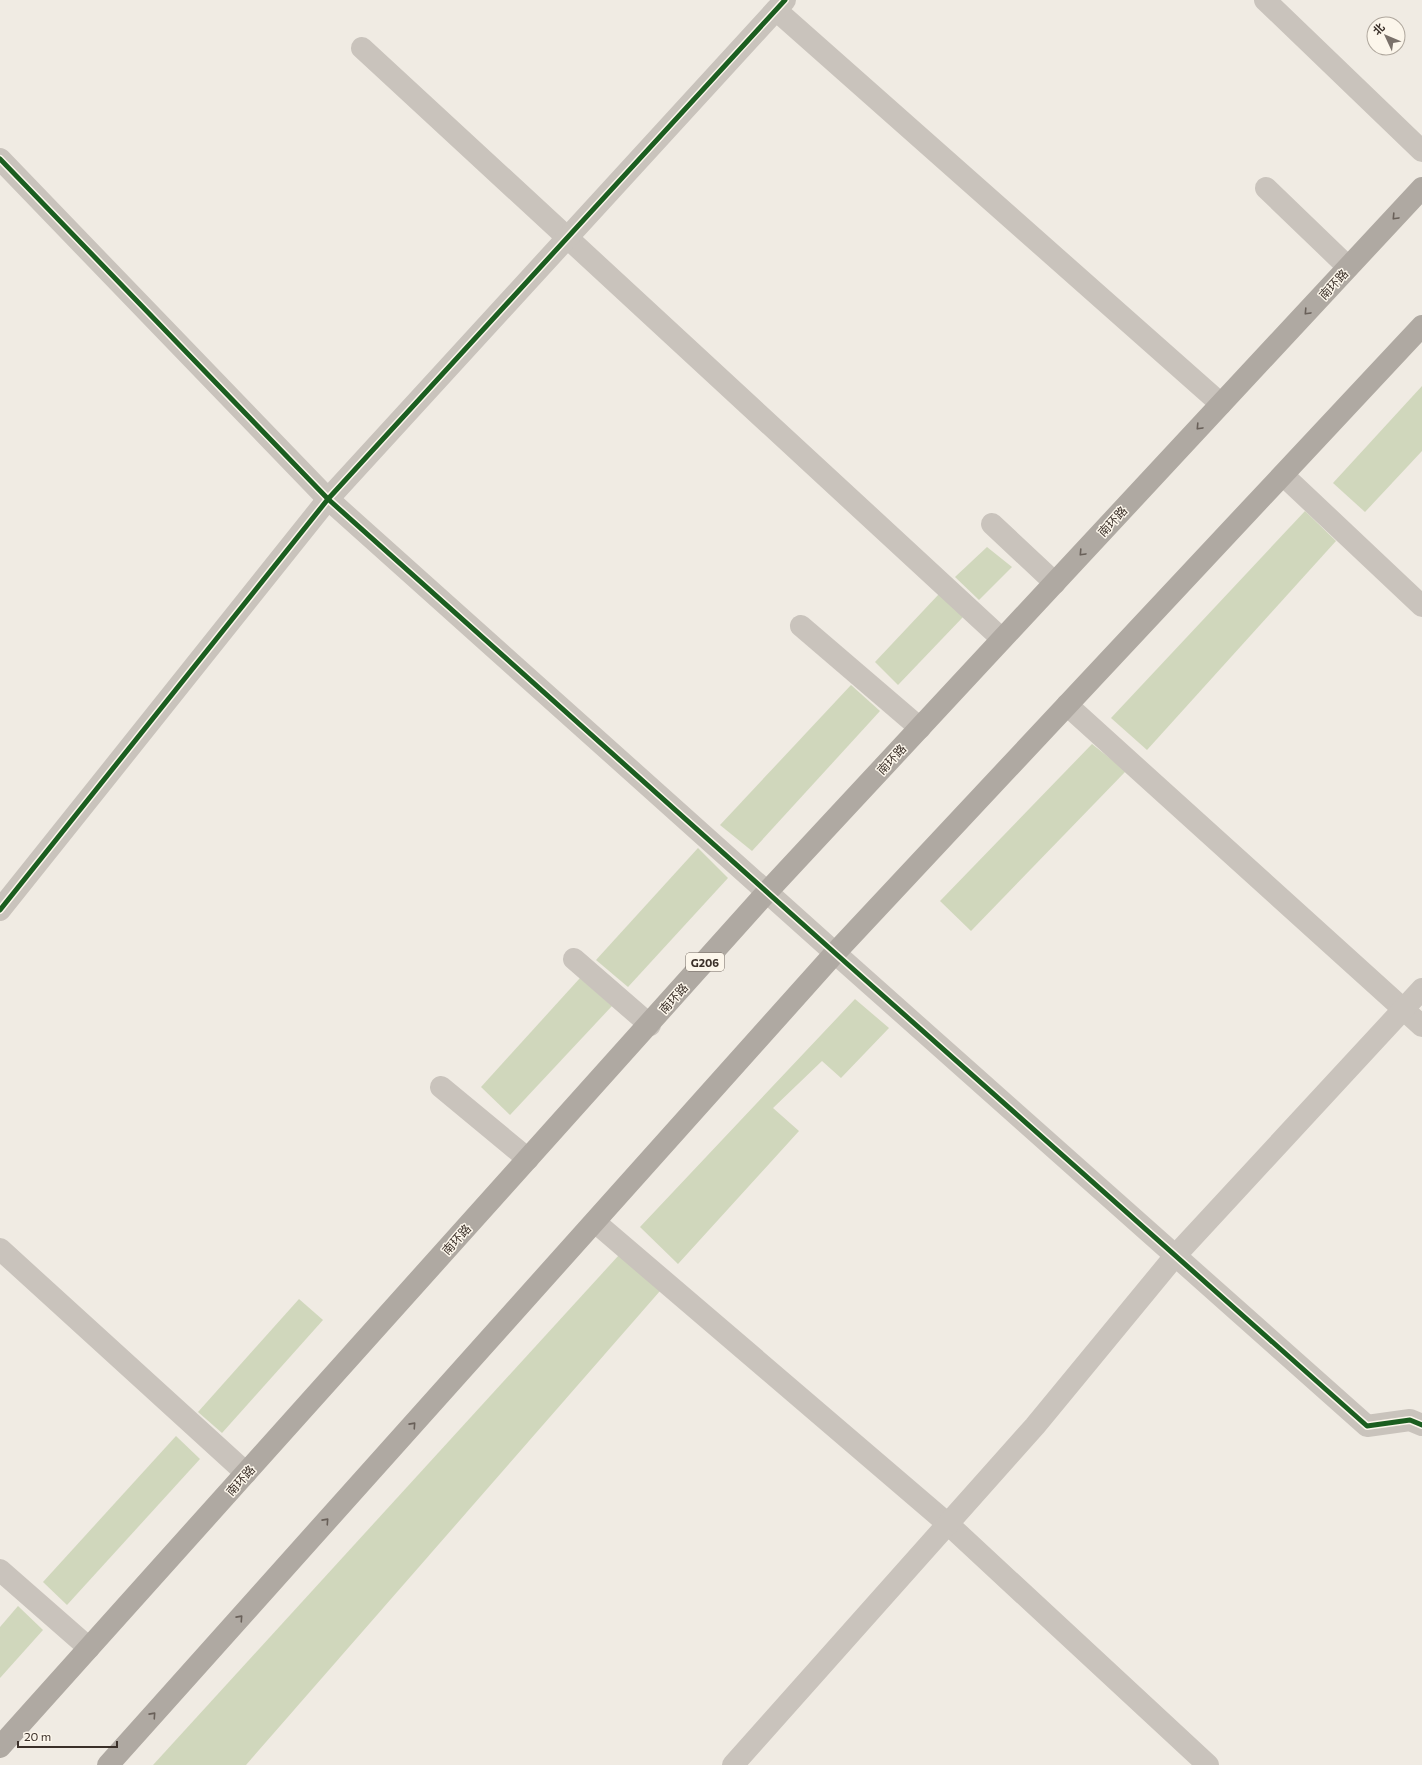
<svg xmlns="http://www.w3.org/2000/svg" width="1422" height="1765" font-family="Commissioner,'Noto Sans SC',sans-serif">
  <rect width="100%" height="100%" fill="#f0ebe3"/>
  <g fill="#d0d7bc">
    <polygon points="1422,386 1422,451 1365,512 1333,483"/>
    <polygon points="1305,511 1336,541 1147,750 1111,718"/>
    <polygon points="987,547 1012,567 979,600 955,577"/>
    <polygon points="939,594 963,617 898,685 875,662"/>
    <polygon points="851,685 880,711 752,851 720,825"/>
    <polygon points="1092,744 1126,771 971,931 940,901"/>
    <polygon points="698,848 728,878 628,987 596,960"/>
    <polygon points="580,978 612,1006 510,1115 481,1087"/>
    <polygon points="855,999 889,1028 841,1078 822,1061 773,1108 799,1131 678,1264 640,1227"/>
    <polygon points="619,1255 660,1291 246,1765 153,1765"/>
    <polygon points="299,1299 323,1320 222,1433 198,1412"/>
    <polygon points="176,1436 200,1459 67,1605 43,1582"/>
    <polygon points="18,1606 43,1630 0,1678 0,1627"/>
  </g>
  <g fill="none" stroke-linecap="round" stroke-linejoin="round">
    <g stroke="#c9c3bc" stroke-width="22">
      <polyline points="1265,0 1422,151"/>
      <polyline points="776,10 1221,404"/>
      <polyline points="362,48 1002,639"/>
      <polyline points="0,159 328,499 835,953 1367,1426 1410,1420 1422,1425"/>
      <polyline points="1266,188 1348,267"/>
      <polyline points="1283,475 1422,606"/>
      <polyline points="992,524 1055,583"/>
      <polyline points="801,626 920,728"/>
      <polyline points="1067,705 1422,1026"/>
      <polyline points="0,910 328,499 785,0"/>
      <polyline points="574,959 650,1025"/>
      <polyline points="441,1087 528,1159"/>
      <polyline points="595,1222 948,1524 1208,1765"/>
      <polyline points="0,1249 246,1473"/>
      <polyline points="0,1570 89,1648"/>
      <polyline points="733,1765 1035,1426 1175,1256 1422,989"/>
    </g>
    <g stroke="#afa9a2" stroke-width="22">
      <polyline points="0,1747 767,892 1422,188"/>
      <polyline points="108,1765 835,953 1422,326"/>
    </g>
    <g stroke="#fcf6eb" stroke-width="8">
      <g id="cycleway">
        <polyline points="0,159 328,499 835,953 1367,1426 1410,1420 1422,1425"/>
        <polyline points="0,910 328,499 785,0"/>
      </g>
    </g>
    <use href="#cycleway" stroke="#1b5e20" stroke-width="5"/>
  </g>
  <defs><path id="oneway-chevron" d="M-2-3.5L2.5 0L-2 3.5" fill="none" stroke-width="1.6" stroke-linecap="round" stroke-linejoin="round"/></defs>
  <g stroke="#696059">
    <use href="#oneway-chevron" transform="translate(1395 217) rotate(133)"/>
    <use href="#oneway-chevron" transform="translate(1307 312) rotate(133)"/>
    <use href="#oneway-chevron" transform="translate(1199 427) rotate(133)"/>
    <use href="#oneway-chevron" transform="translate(1082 553) rotate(133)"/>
    <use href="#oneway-chevron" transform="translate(413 1425) rotate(-48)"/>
    <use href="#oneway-chevron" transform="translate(326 1521) rotate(-48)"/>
    <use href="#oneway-chevron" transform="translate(240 1618) rotate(-48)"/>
    <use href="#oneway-chevron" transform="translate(153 1715) rotate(-48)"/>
  </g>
  <g text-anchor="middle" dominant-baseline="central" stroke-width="3" stroke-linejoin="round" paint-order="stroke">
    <rect fill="#fcf6eb" stroke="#756b63" stroke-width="1" x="686" y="953" width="38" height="18" rx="3"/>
    <g font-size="11" font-weight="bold" fill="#3b3029">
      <text x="705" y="962">G206</text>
    </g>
    <g font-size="12" fill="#3b3029" stroke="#fcf6eb">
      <text transform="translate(1333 284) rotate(-47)">南环路</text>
      <text transform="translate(1112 521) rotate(-47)">南环路</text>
      <text transform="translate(891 759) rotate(-47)">南环路</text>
      <text transform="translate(673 998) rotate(-48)">南环路</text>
      <text transform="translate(456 1239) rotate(-48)">南环路</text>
      <text transform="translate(240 1480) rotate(-48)">南环路</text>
    </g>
  </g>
  <g transform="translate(1386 36) rotate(314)"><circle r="19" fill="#fcf6eb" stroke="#afa79d"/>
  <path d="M0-3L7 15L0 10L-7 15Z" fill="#7a716a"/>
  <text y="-6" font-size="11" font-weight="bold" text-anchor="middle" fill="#3b3029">北</text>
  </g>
  <path d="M18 1741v6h99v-6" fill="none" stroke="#3b3029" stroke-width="2"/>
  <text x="24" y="1741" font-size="12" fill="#3b3029" stroke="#fcf6eb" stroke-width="3" paint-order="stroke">20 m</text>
</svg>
